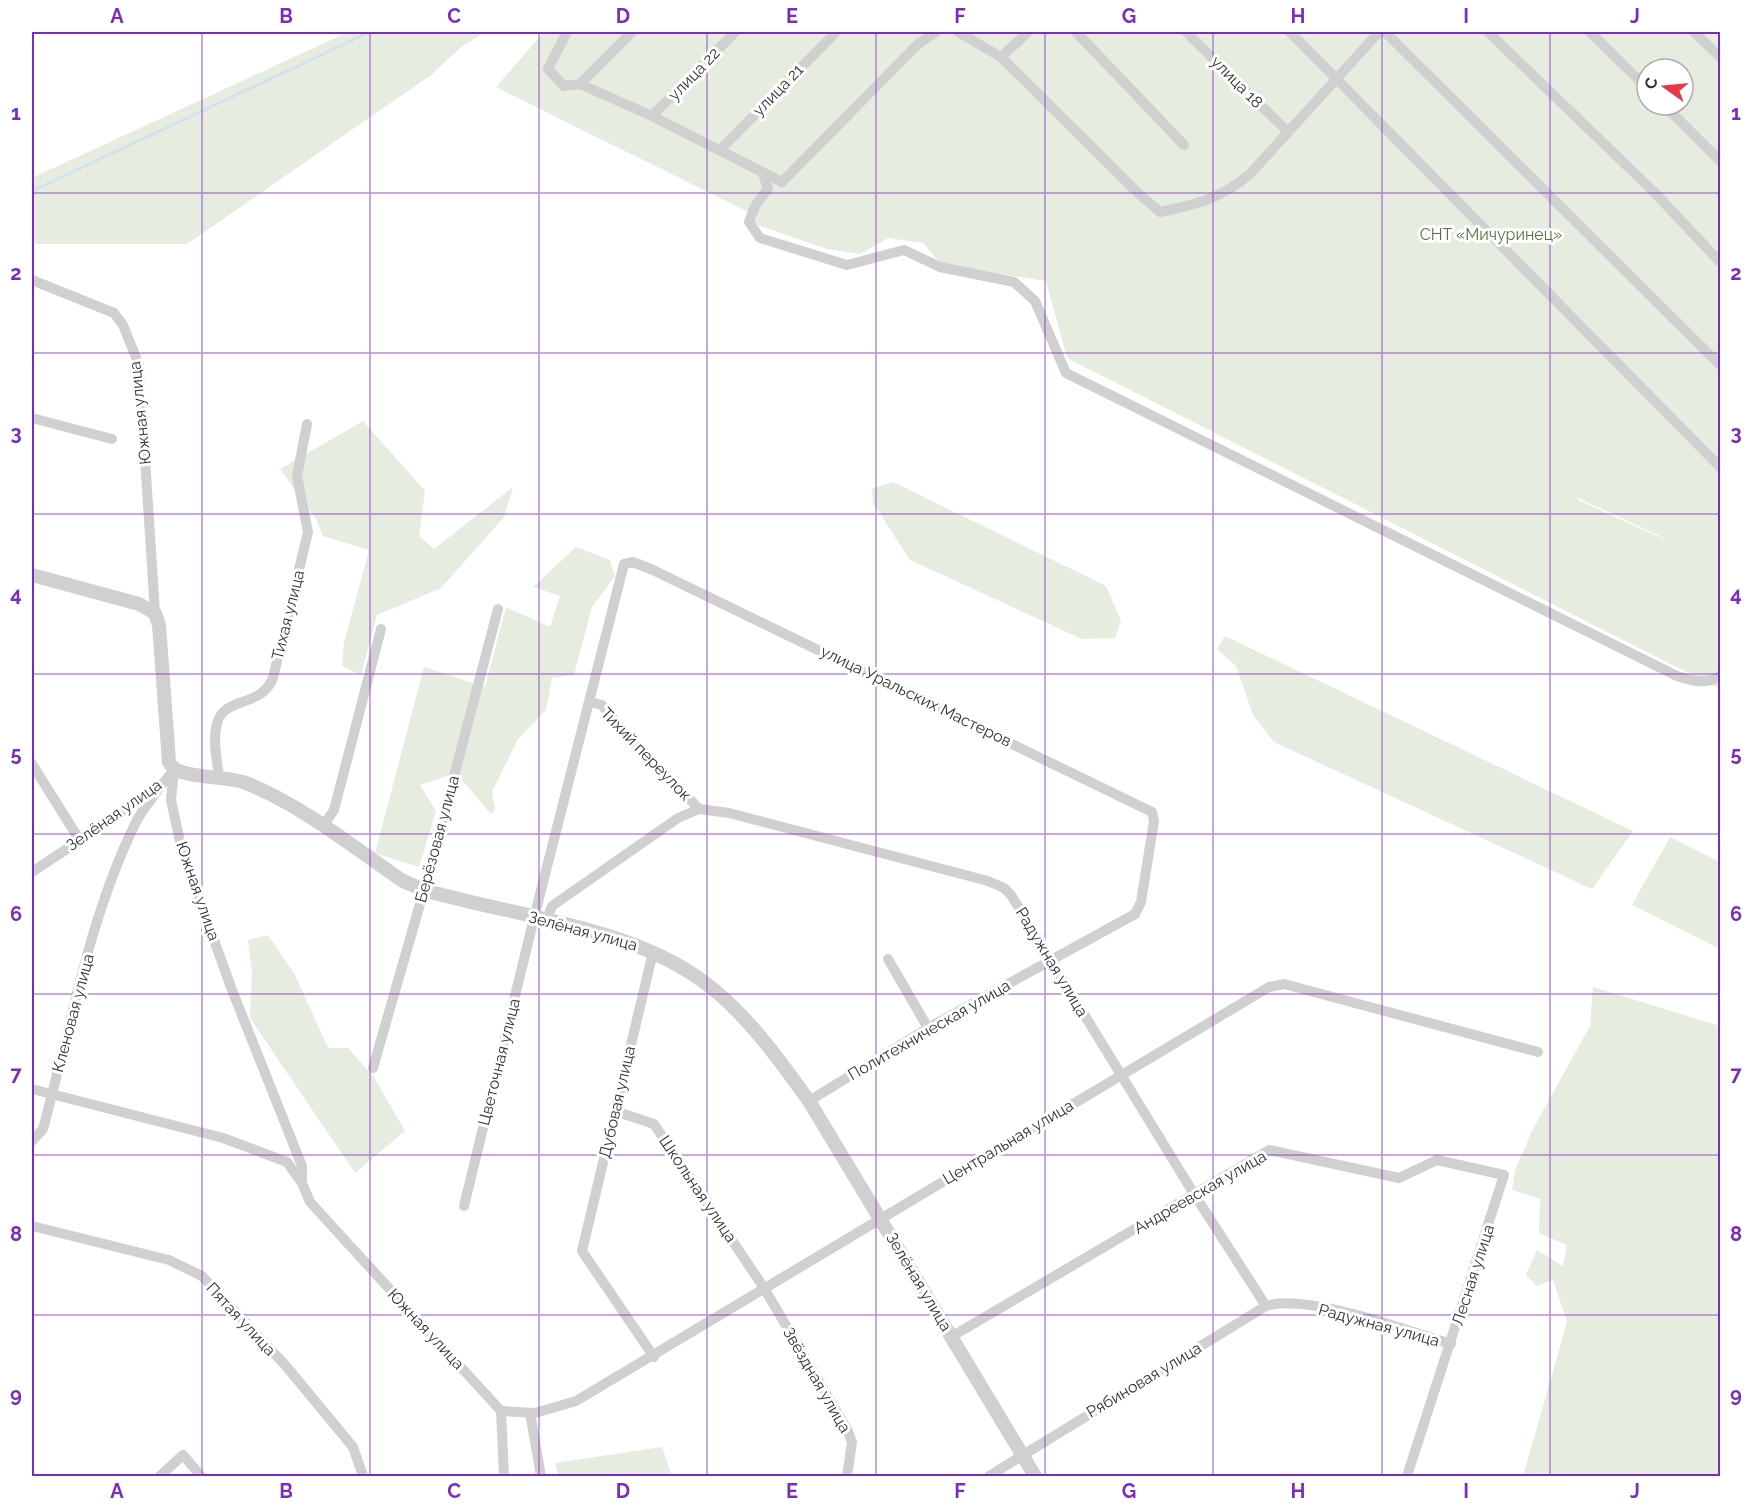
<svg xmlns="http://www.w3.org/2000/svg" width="1752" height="1508" font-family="Raleway,sans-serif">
  <rect width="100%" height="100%" fill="#fff"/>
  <g fill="#e6ecdf" fill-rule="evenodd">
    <polygon points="348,32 486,32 461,47 431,75 187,244 37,244 32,241 32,178"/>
    <path d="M 544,32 L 1720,32 L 1720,689 L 1067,358 L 1046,281 L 941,264 L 923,243 L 888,238 L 860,254 L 827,249 L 752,223 L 758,217 L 496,87 ZM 1647,69 L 1683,69 L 1683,105 L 1647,105 ZM 1578,498 L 1664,538 L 1664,539 L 1578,500 Z"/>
    <polygon points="363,421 425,491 419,536 434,549 513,487 504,517 441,588 377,615 361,675 342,666 344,643 369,550 323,536 316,519 280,469"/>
    <polygon points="893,482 1106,586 1121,621 1115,638 1082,639 910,560 873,503 872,489"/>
    <polygon points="576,547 610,560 615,576 592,607 574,675 552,678 546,710 518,739 492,792 495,810 491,814 456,773 420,785 436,811 419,867 375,853 424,667 485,687 506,607 550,627 560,596 533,587"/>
    <polygon points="1225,636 1633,831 1592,889 1274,742 1253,715 1236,666 1217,649"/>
    <polygon points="1670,837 1720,862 1720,949 1632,905"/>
    <polygon points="268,935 295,975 328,1048 348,1048 374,1077 405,1131 355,1173 250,1018 252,973 248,940"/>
    <polygon points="1593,987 1720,1026 1720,1476 1523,1476 1567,1322 1553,1280 1537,1286 1526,1275 1537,1250 1563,1266 1567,1245 1539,1233 1540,1199 1512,1190 1515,1170 1534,1127 1590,1026"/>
    <polygon points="662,1447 672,1476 559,1476 555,1463"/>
  </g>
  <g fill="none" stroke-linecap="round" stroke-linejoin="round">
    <polyline stroke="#cfe2ee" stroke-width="3" points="32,191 370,32"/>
    <g stroke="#d0d0d0" stroke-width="10">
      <polyline points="567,32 548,69 564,86 580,84 652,116 782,182 918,44 936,32"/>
      <path d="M 958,32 L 1001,57 L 1140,195 L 1160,212 C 1197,204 1221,199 1250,174 L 1379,32"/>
      <polyline points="1076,32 1184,145"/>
      <polyline points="1186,32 1288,132"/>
      <polyline points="1290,32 1720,467"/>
      <polyline points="1385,32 1720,365"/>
      <polyline points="1488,32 1653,191 1719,261"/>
      <polyline points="1590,32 1647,88"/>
      <polyline points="1694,32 1720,57"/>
      <polyline points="1001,57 1028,32"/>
      <polyline points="580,84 632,32"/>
      <polyline points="1664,105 1720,161"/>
      <polyline points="652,116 735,32"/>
      <polyline points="721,149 836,32"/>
      <path d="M 763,174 L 768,189 L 755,206 L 749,222 L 760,238 L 847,265 L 904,250 L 940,267 L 1014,282 L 1035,301 L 1066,373 L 1677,676 C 1692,681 1706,685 1720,676"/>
      <polyline points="32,280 114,313 123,325 139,365 155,613"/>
      <polyline points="32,418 112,439"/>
      <polyline points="590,702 602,705 644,755 663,771 699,809"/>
      <polyline points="32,764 79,839"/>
      <polyline points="174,770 171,800 182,851 232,990 302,1166 302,1183 310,1202 501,1411 504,1476"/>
      <path d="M 219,776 C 217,761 213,744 216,728 C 221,694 260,710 273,678 L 308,532 L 297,476 L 307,424"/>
      <polyline points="323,826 334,810 381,629"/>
      <polyline points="32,872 160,787 174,770"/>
      <polyline points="546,921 552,906 678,818 699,809 729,813 988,881 1004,888 1011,895 1194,1194 1266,1306"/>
      <polyline points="653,952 582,1251 654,1357"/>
      <polyline points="888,959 928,1028"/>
      <polyline points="373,1068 424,890 498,609"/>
      <polyline points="32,1089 223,1138 287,1162 302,1183"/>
      <polyline points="615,1111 654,1124 764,1288 847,1429 852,1442 847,1476"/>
      <path d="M 32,1141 L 43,1129 C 70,1029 89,918 135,824 C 141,811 152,799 160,787"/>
      <polyline points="464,1206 534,918 624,564 633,562 653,570 1152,812 1154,821 1141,902 1135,914 928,1028 809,1101"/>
      <polyline points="32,1226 169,1260 202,1276 286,1366 353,1447 363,1476"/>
      <polyline points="951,1337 1269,1150 1399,1178 1437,1160 1504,1175 1407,1476"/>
      <polyline points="501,1411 535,1413 576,1401 1269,987 1284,984 1538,1052"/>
      <polyline points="530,1413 541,1476"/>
      <polyline points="160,1476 183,1455 201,1476"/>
      <path d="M 989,1476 L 1266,1306 C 1307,1293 1408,1331 1451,1344"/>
    </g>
    <path stroke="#d0d0d0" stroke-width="14" d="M 32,575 L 139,604 L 155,613 L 159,625 L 169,762 C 176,780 227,775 246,783 C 303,806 353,847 403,881 L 424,890 C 513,916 629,926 704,982 C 746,1013 778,1058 809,1101 L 1035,1476"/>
  </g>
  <path fill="none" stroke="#7b2cbf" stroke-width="1.5" stroke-opacity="0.55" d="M 202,32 L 202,1476M 370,32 L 370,1476M 539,32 L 539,1476M 707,32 L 707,1476M 876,32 L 876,1476M 1045,32 L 1045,1476M 1213,32 L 1213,1476M 1382,32 L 1382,1476M 1550,32 L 1550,1476M 32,193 L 1720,193M 32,353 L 1720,353M 32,514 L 1720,514M 32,674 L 1720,674M 32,834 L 1720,834M 32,994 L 1720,994M 32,1155 L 1720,1155M 32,1315 L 1720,1315"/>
  <g text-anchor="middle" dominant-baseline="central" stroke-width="6" stroke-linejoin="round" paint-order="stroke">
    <g font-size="16" fill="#333" stroke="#fff">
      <text transform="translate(694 74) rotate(-46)">улица 22</text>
      <text transform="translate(1237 82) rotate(45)">улица 18</text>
      <text transform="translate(778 90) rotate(-46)">улица 21</text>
      <text transform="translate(140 413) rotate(-96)">Южная улица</text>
      <text transform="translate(288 615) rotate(-76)">Тихая улица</text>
      <text transform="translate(916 696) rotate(26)">улица Уральских Мастеров</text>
      <text transform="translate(646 754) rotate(46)">Тихий переулок</text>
      <text transform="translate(114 815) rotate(-35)">Зелёная улица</text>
      <text transform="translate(437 839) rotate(-75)">Берёзовая улица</text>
      <text transform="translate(198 891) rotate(71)">Южная улица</text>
      <text transform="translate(583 931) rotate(15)">Зелёная улица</text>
      <text transform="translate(1052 962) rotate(59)">Радужная улица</text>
      <text transform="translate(73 1013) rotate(-75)">Кленовая улица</text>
      <text transform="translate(929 1030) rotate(-30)">Политехническая улица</text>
      <text transform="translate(499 1062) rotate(-76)">Цветочная улица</text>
      <text transform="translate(617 1102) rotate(-77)">Дубовая улица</text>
      <text transform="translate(1008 1142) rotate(-31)">Центральная улица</text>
      <text transform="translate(698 1189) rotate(56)">Школьная улица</text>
      <text transform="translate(1200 1192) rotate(-30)">Андреевская улица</text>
      <text transform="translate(1473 1275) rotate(-72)">Лесная улица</text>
      <text transform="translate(919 1282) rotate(59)">Зелёная улица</text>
      <text transform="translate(241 1319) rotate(47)">Пятая улица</text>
      <text transform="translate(1379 1325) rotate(15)">Радужная улица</text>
      <text transform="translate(426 1329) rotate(47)">Южная улица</text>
      <text transform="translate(817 1380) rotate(60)">Звёздная улица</text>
      <text transform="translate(1144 1380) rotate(-31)">Рябиновая улица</text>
    </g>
    <g font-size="16" fill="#56703f" stroke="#fff">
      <text x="1491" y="234">СНТ «Мичуринец»</text>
    </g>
  </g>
  <rect width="1752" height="1508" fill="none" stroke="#ffffff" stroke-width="66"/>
  <g transform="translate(1665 87) rotate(285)"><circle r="28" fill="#ffffff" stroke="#adadad" stroke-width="1.5"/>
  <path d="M0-4.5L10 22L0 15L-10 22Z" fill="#e63946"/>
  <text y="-9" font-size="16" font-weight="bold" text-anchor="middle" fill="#333333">С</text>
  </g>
  <rect x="33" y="33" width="1686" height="1442" fill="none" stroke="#7b2cbf" stroke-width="2"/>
  <g font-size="20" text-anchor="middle" font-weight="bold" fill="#7b2cbf">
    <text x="117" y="23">A</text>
    <text x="286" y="23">B</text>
    <text x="454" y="23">C</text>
    <text x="623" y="23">D</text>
    <text x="792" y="23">E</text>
    <text x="960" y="23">F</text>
    <text x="1129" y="23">G</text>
    <text x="1298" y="23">H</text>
    <text x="1466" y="23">I</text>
    <text x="1635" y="23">J</text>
    <text x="16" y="120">1</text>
    <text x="1736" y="120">1</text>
    <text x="16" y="280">2</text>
    <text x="1736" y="280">2</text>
    <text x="16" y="440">3</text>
    <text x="1736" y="440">3</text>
    <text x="16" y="601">4</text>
    <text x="1736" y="601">4</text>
    <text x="16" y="761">5</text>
    <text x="1736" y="761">5</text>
    <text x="16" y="921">6</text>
    <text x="1736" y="921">6</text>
    <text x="16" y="1081">7</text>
    <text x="1736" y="1081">7</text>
    <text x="16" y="1241">8</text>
    <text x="1736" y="1241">8</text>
    <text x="16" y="1402">9</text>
    <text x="1736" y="1402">9</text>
    <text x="117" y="1498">A</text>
    <text x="286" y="1498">B</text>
    <text x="454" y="1498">C</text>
    <text x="623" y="1498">D</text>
    <text x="792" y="1498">E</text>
    <text x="960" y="1498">F</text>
    <text x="1129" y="1498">G</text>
    <text x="1298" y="1498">H</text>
    <text x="1466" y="1498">I</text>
    <text x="1635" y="1498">J</text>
  </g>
</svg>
